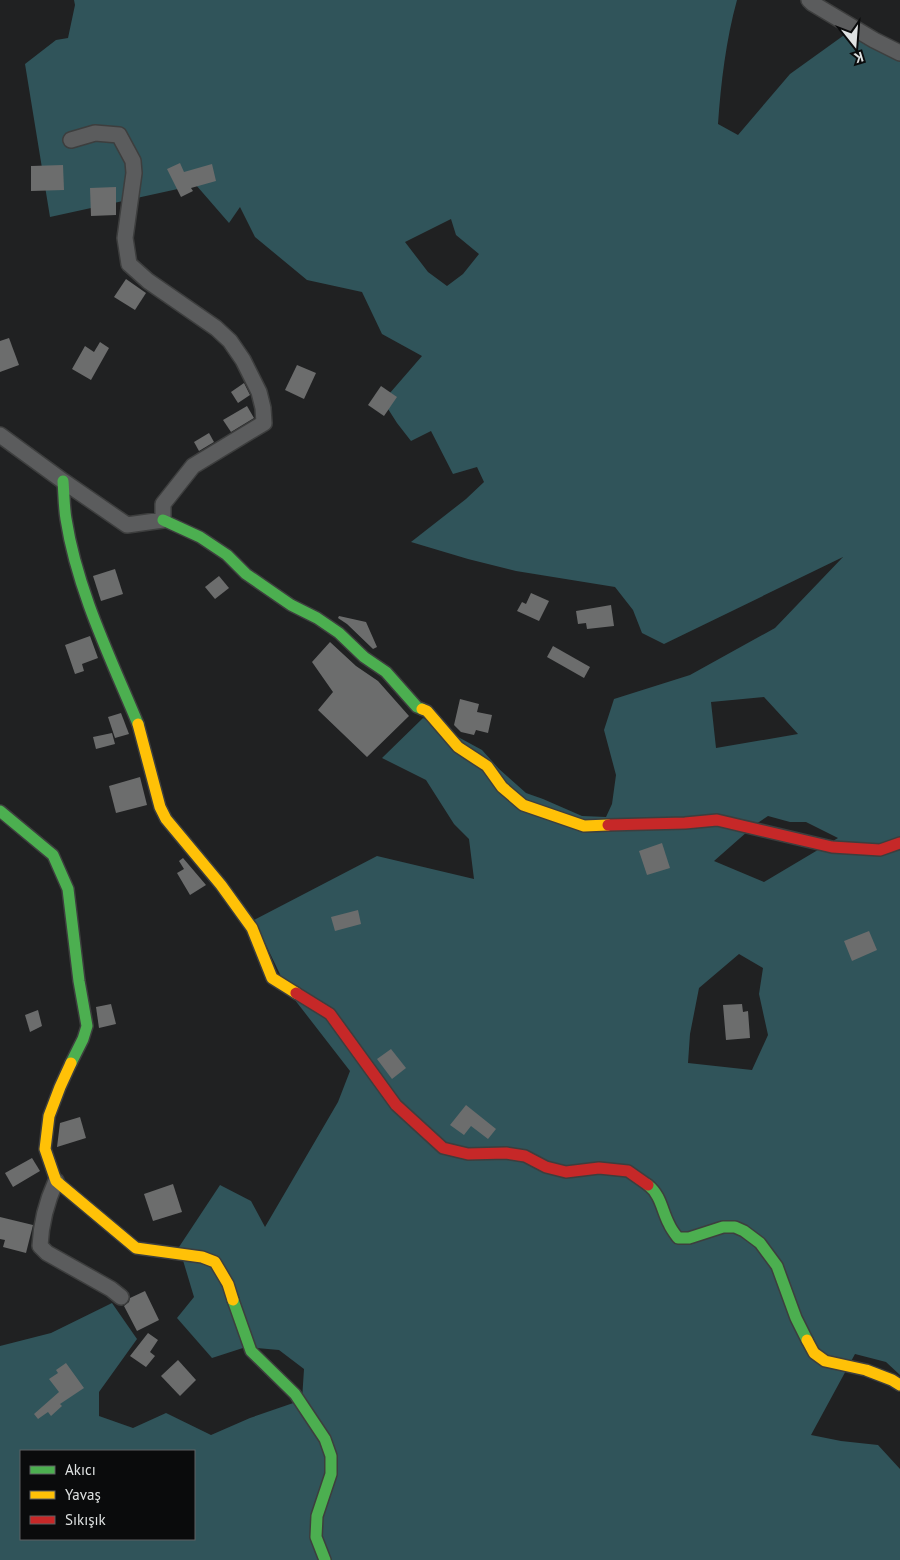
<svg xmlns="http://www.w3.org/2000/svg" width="900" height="1560" font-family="'PT Sans',sans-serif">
  <rect width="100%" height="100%" fill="#202122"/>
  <path fill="#30545a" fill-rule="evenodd" d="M 74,0 L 737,0 C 726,40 721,82 718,124 L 738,135 L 790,74 L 854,28 L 900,49 L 900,1375 L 886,1362 L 855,1354 L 811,1435 L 841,1441 L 878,1445 L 900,1469 L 900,1560 L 0,1560 L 0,1346 L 51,1333 L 112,1303 L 137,1339 L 99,1392 L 99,1416 L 133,1428 L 166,1413 L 211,1435 L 250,1418 L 302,1400 L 304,1369 L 279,1350 L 246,1347 L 212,1358 L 177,1318 L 194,1297 L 179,1247 L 220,1185 L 251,1201 L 265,1227 L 338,1102 L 350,1071 L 288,991 L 254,920 L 377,856 L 474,879 L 469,839 L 454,824 L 426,780 L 382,758 L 423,718 L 482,750 L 499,769 L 526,793 L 543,799 L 582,816 L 606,817 L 612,804 L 616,775 L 604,730 L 614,699 L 690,675 L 775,628 L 843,557 L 664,644 L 642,633 L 633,610 L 615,587 L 516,571 L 468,559 L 411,542 L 466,499 L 484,482 L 477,467 L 453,474 L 431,431 L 411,441 L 397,423 L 383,401 L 422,356 L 382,334 L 362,292 L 307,280 L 255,237 L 240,207 L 229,223 L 196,185 L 50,217 L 25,64 L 56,40 L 68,38 L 75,5 ZM 451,219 L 456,235 L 479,254 L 463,274 L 447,286 L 428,272 L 405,242 ZM 764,697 L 798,734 L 716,748 L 711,702 ZM 768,816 L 790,822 L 806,822 L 838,838 L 764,882 L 714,861 L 756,824 ZM 739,954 L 763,968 L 759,994 L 768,1035 L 752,1070 L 688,1063 L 690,1034 L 699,988 ZM 21,1451 L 194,1451 L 194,1539 L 21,1539 Z"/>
  <g fill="#6c6d6d">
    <polygon points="180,163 184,172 212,164 216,181 191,188 193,191 181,197 167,169"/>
    <polygon points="63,165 64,190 31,191 31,166"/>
    <polygon points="116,187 116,215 91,216 90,188"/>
    <polygon points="126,279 146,293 135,310 114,297"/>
    <polygon points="9,338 19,365 0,372 0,341"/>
    <polygon points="100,342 109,348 91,380 72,369 85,346 94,352"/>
    <polygon points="297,365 316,373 304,399 285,390"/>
    <polygon points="244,383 250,395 238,403 231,392"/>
    <polygon points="381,386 397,397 384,416 368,405"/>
    <polygon points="247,406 254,418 231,432 223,420"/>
    <polygon points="209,433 214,442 199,451 194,442"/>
    <polygon points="115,569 123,594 101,601 93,576"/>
    <polygon points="219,576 229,588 215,599 205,587"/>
    <polygon points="531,593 549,601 539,621 517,611 522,602 526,604"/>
    <polygon points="611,605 614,626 587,629 586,623 578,624 576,611"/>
    <polygon points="339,616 366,622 377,647 373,649 372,648 347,624 338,618"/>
    <polygon points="90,636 98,658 82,664 84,671 75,674 65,645"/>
    <polygon points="330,642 356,666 378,681 409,716 367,757 318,710 333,692 312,662"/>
    <polygon points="553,646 590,667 584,678 547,657"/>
    <polygon points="460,699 479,704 477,712 492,715 488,733 476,730 474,735 461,732 454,725"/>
    <polygon points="121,713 129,734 115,738 108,717"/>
    <polygon points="112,733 115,744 96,749 93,737"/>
    <polygon points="140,777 147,805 116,813 109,786"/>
    <polygon points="662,843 670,868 647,875 639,851"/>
    <polygon points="183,858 206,885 190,895 177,873 184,869 179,861"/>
    <polygon points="358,910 361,924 335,931 331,917"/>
    <polygon points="869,931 877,950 852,961 844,941"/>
    <polygon points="111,1004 116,1024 99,1028 96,1007"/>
    <polygon points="742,1004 743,1012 748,1011 750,1038 726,1040 723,1005"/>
    <polygon points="38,1010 42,1026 30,1032 25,1015"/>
    <polygon points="391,1049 406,1068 392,1079 377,1059"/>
    <polygon points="466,1105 496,1129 488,1139 471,1126 464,1135 450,1125"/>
    <polygon points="80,1117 86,1138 57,1147 60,1123"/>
    <polygon points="32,1158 40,1171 13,1187 5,1173"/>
    <polygon points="173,1184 182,1212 153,1221 144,1194"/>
    <polygon points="0,1217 33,1225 26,1253 3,1247 5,1240 0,1239"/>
    <polygon points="145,1291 159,1320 137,1331 124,1306 129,1302 130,1298"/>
    <polygon points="148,1333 158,1340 150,1352 155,1356 146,1367 130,1356"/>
    <polygon points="178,1360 196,1380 180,1396 161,1376"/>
    <polygon points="66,1363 84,1388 60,1404 62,1406 51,1416 48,1412 38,1419 34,1414 59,1392 49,1379 58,1373 56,1370"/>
  </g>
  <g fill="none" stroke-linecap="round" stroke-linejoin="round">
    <g stroke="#3d3e3e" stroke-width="18">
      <g id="street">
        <polyline points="809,0 812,3 874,40 900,53"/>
        <polyline points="0,435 63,481 127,525 163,520 163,504 193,466 264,423 263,408 259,392 243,360 230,341 216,328 148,281 129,264 125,238 134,173 133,161 119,135 95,133 71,140"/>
        <path d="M 56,1181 C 46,1203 41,1223 40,1246 L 47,1253 L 111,1289 L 121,1297"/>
      </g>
    </g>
    <g stroke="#3d3e3e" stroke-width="14">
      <g id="fast">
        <path d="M 63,481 C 64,494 64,507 66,519 C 77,590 111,659 138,724"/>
        <polyline points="163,520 200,537 227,555 246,574 291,605 317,618 339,633 364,657 386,672 417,707 422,709"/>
        <polyline points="0,811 53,855 68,889 79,981 87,1026 83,1039 71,1063"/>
        <path d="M 648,1185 C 661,1195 662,1211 669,1224 C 671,1229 675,1234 678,1238 L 689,1238 L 723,1227 L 735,1227 L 744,1231 L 760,1243 L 777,1266 L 796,1318 L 807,1340"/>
        <polyline points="233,1300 251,1351 295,1394 325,1439 331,1456 331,1474 317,1516 316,1537 325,1560"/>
      </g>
    </g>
    <g stroke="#3d3e3e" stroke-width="14">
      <g id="slow">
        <polyline points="422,709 427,711 458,747 487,766 502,787 523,805 584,826 608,825"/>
        <polyline points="138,724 160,807 166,819 221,885 252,928 272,978 296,993"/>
        <polyline points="71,1063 60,1087 49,1116 45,1149 56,1181 136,1248 202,1257 215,1262 228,1284 233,1300"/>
        <polyline points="807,1340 814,1353 825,1361 866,1370 892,1380 900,1385"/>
      </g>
    </g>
    <g stroke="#3d3e3e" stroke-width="14">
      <g id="jam">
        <polyline points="608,825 685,823 717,820 832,847 880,850 900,843"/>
        <polyline points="296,993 330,1014 396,1105 443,1148 468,1154 506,1153 525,1156 546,1167 566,1172 599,1168 628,1171 648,1185"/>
      </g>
    </g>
    <use href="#street" stroke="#5b5c5d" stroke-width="15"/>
    <use href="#fast" stroke="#4caf50" stroke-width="11"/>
    <use href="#slow" stroke="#ffc107" stroke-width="11"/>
    <use href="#jam" stroke="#c62828" stroke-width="11"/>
  </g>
  <rect x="20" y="1450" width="175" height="90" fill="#0a0b0c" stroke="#5f6162"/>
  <rect x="30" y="1466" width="25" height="8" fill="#4caf50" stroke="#5f6162"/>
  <text x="65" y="1475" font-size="15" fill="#dfe2e2">Akıcı</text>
  <rect x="30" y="1491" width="25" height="8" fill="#ffc107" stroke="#5f6162"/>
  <text x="65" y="1500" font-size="15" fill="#dfe2e2">Yavaş</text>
  <rect x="30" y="1516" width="25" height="8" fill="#c62828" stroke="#5f6162"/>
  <text x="65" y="1525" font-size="15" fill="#dfe2e2">Sıkışık</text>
  <g transform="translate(855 45) rotate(163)" stroke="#0a0b0c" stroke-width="4" paint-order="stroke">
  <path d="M0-4L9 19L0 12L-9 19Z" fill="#dfe2e2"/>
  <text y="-8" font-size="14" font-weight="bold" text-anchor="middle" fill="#dfe2e2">K</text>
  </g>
</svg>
